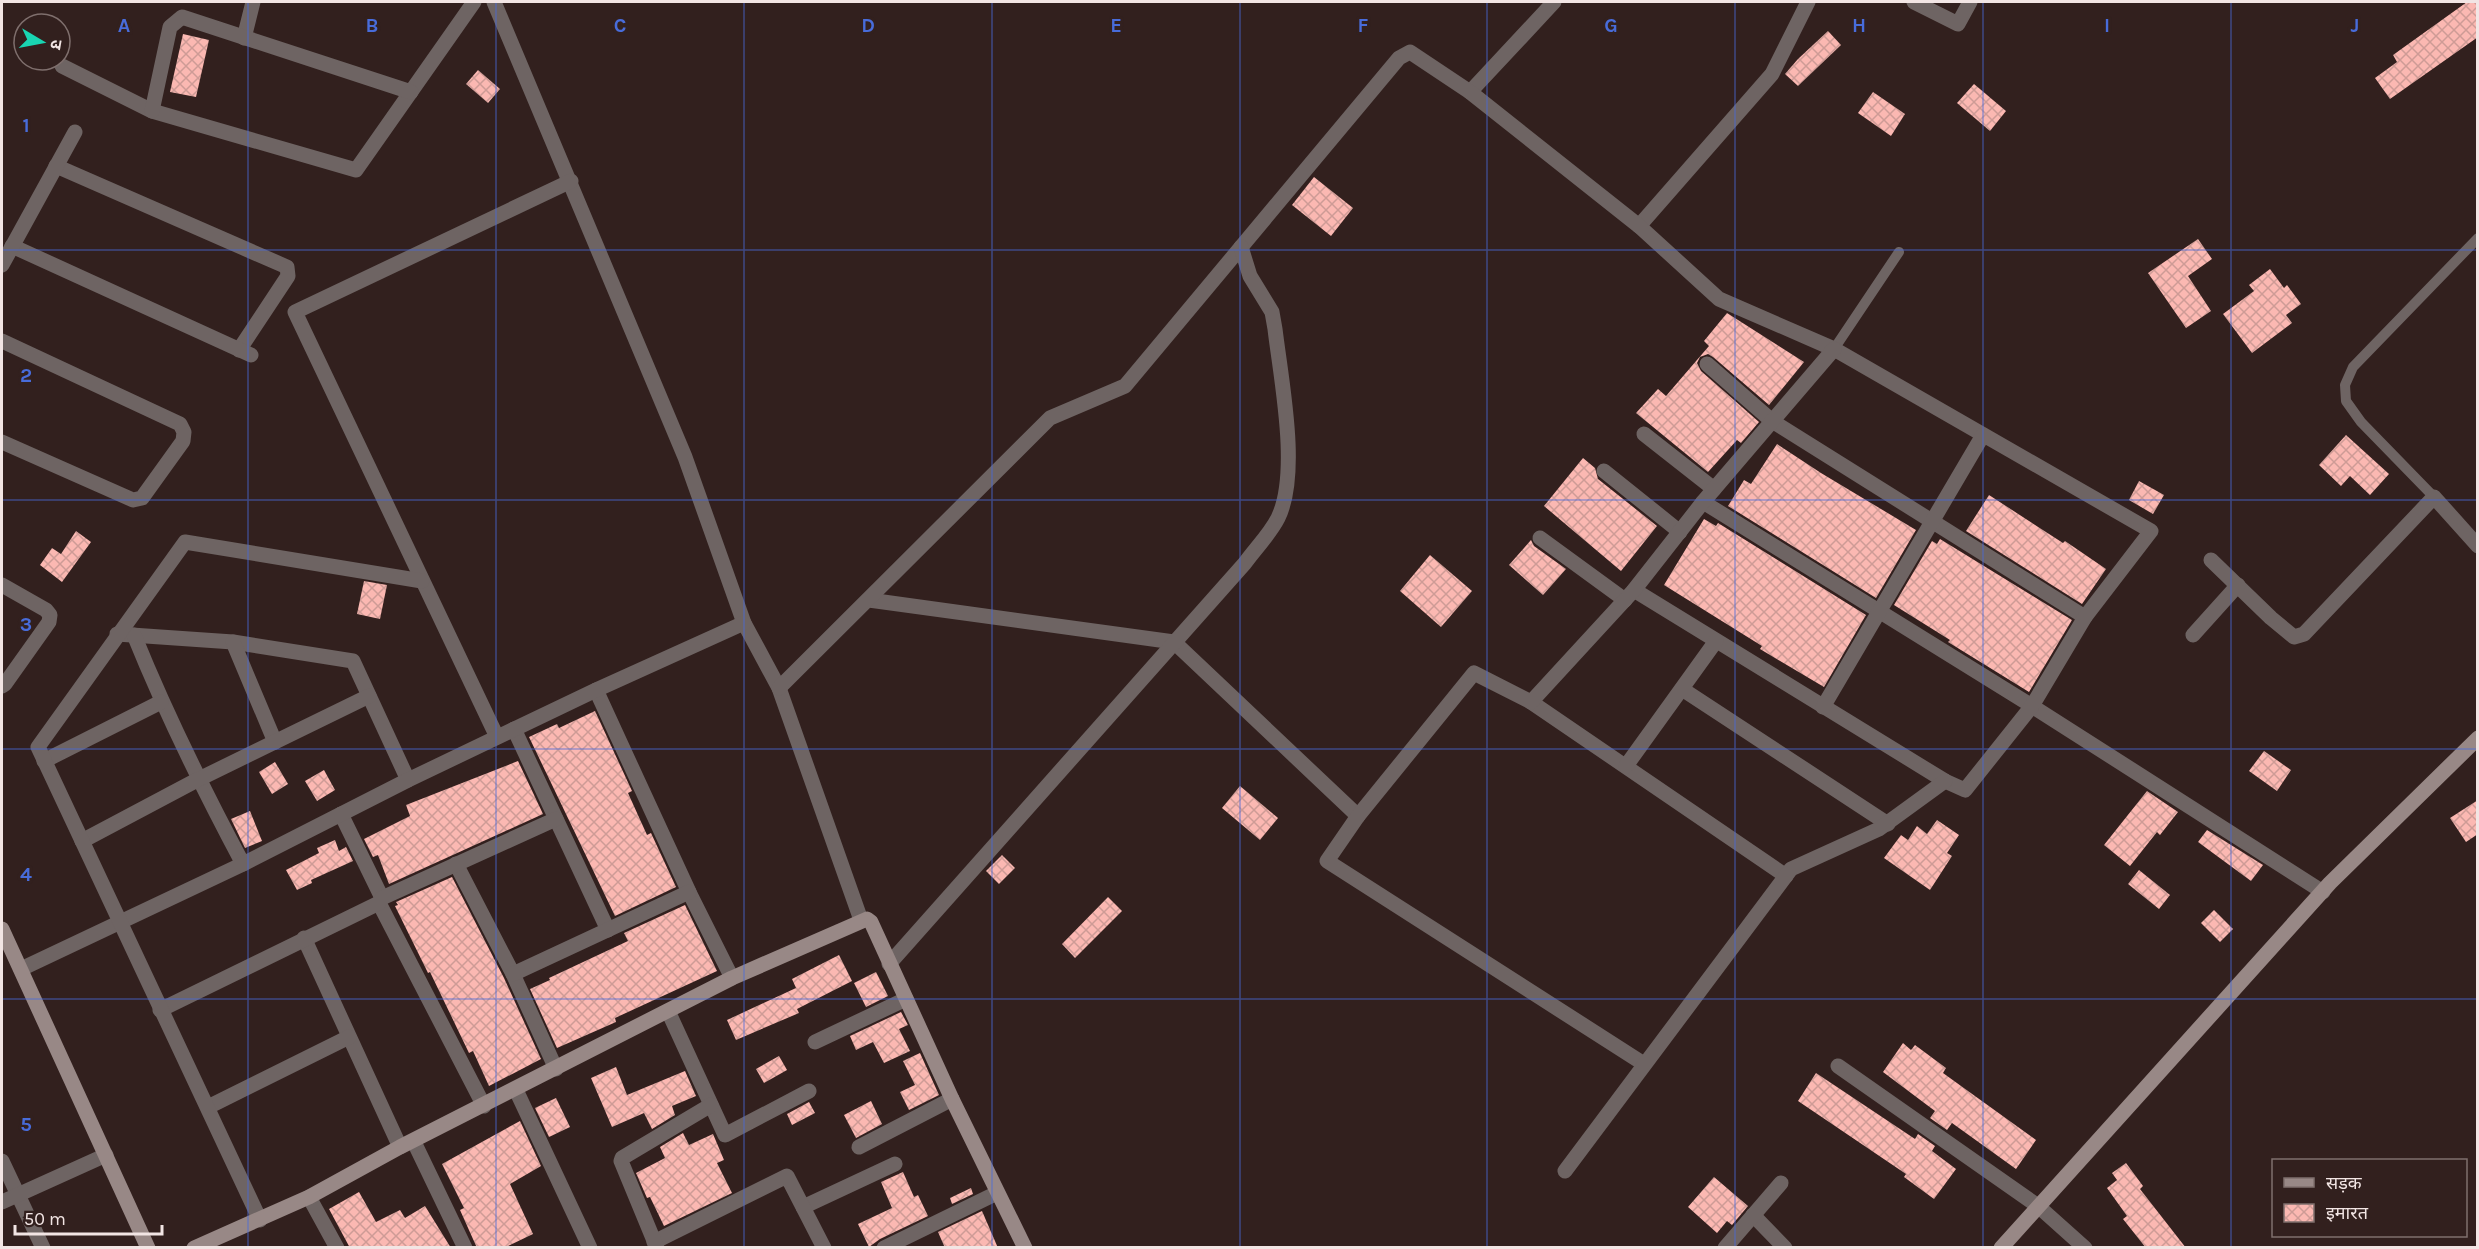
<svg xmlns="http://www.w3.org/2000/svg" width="2479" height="1249" font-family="Karla,'Noto Sans Devanagari',sans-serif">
  <defs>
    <pattern id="building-cross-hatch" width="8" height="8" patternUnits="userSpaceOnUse" patternTransform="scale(1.5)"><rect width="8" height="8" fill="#fbb8b2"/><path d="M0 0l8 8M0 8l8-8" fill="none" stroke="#ce9b96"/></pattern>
  </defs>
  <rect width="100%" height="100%" fill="#32201e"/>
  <g fill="url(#building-cross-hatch)">
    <polygon points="2467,2 2478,2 2478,37 2390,99 2375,78 2397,62 2393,55"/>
    <polygon points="1828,31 1841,45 1798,86 1785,74 1798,59"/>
    <polygon points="183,34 209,40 196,97 170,92"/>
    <polygon points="478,70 500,89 488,103 466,84"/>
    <polygon points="1974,84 2006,111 1990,131 1957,103"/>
    <polygon points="1873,92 1905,114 1891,136 1858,113"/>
    <polygon points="1314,177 1353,208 1331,236 1292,205"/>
    <polygon points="2198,239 2212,259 2188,276 2211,311 2186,328 2148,273"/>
    <polygon points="2270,269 2284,288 2287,285 2301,304 2286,315 2292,323 2252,353 2223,314 2254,291 2249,285"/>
    <polygon points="1727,313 1804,362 1769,405 1713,357 1708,354 1700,357 1697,363 1701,371 1759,422 1741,443 1737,440 1708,472 1636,413 1658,389 1666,396 1709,346 1704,341"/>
    <polygon points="2346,435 2389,474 2370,495 2350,476 2341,486 2319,465"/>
    <polygon points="1777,444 1821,473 1916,530 1876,598 1728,506 1744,480 1751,484"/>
    <polygon points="1583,458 1595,468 1598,479 1657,526 1621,571 1544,506"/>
    <polygon points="2139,481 2164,495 2153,514 2129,500"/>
    <polygon points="1989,495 2063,543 2065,541 2106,569 2082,604 1966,531"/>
    <polygon points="1704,519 1716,526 1718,523 1866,615 1824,687 1760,649 1762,646 1664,585"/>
    <polygon points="76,531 91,542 62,582 40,565 52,548 61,554"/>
    <polygon points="1940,539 2072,620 2029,692 1948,642 1950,640 1894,605 1932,541 1937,544"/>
    <polygon points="1531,540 1534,546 1566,569 1543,595 1509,565"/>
    <polygon points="1430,555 1472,591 1441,627 1400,591"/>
    <polygon points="364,581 387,585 380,619 357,614"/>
    <polygon points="595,711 632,791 628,793 647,835 651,833 676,887 615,916 529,737 557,724 559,728"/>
    <polygon points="2264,751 2291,770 2277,791 2249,771"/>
    <polygon points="518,761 543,814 389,884 378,855 373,857 364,839 410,816 406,805"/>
    <polygon points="275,762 288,784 272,794 259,772"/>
    <polygon points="324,770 335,790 317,801 305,781"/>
    <polygon points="1240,786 1278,818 1260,840 1222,808"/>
    <polygon points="2147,791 2178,812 2160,835 2157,832 2130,866 2104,845"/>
    <polygon points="2478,800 2478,834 2466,842 2450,818"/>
    <polygon points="250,811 262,841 245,848 231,819"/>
    <polygon points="1937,820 1959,835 1947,853 1952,856 1930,890 1884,858 1901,835 1908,840 1917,826 1927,834"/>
    <polygon points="2207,830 2263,865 2251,881 2198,842"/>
    <polygon points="335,840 339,851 346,847 353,861 311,880 312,883 297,890 286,870 319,853 317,848"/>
    <polygon points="1002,855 1015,868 999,884 986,871"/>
    <polygon points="2139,870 2170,895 2159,909 2128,884"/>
    <polygon points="452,877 504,978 541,1059 489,1086 473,1051 469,1053 430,972 428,973 395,906 398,905 396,902"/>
    <polygon points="1108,897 1122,911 1075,958 1062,944"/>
    <polygon points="685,905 717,971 615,1018 616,1022 557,1048 530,989 550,980 549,978 628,941 624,933"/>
    <polygon points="2214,910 2233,929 2220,942 2201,923"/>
    <polygon points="839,955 852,981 797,1009 799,1013 736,1040 727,1020 796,988 792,979"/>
    <polygon points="876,972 888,996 866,1007 854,983"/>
    <polygon points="901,1012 908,1025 899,1029 910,1051 884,1063 873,1042 856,1050 850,1036"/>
    <polygon points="1903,1043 1911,1050 1915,1045 1946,1068 1943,1073 2036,1140 2016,1169 1952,1123 1947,1130 1930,1118 1935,1111 1883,1072"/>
    <polygon points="920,1053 939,1095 909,1110 900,1092 915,1085 903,1061"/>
    <polygon points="779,1056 787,1070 764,1083 756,1069"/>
    <polygon points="616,1067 627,1095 685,1071 696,1096 672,1106 675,1115 652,1129 644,1113 612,1127 591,1078"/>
    <polygon points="1816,1073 1915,1139 1918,1134 1935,1146 1932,1151 1956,1169 1934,1199 1904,1177 1906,1174 1798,1101"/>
    <polygon points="556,1098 570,1127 549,1137 535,1108"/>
    <polygon points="871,1101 882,1124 856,1138 844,1115"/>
    <polygon points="809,1102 815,1113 792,1125 787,1114"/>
    <polygon points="520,1121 541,1166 510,1184 533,1234 504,1248 477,1248 460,1210 464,1208 442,1164"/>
    <polygon points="683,1133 689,1145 713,1134 724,1160 717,1163 732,1193 664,1226 650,1197 647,1198 636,1173 665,1158 660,1147"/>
    <polygon points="2126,1163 2143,1186 2140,1189 2186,1248 2146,1248 2123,1219 2127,1216 2107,1188 2117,1180 2112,1173"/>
    <polygon points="903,1172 914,1197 918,1195 928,1216 880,1239 869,1247 858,1224 892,1208 881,1182"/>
    <polygon points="1714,1177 1748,1206 1732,1225 1727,1221 1717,1233 1688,1207"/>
    <polygon points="971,1188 973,1194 952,1204 950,1198"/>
    <polygon points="359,1192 376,1222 400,1210 405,1218 425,1206 451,1248 350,1248 329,1209"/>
    <polygon points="982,1211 998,1248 945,1248 938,1232"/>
  </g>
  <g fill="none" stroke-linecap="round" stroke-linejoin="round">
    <g stroke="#6e6463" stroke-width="10">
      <polyline points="1834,349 1899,252"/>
      <polyline points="2434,497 2361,422 2346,401 2345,385 2353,367 2478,238"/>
    </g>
    <g stroke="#6e6463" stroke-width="15">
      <polyline points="494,2 685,457 744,623 779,688 861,920"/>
      <polyline points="1914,2 1958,24 1970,2"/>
      <polyline points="244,38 253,2"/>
      <polyline points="62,66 152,111 356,170 474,2"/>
      <polyline points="1470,92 1554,2"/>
      <polyline points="152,111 170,27 182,17 411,92"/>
      <polyline points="56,166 287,267 288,276 239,350"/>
      <polyline points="1639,226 1772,74 1808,2"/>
      <polyline points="12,246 251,355"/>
      <polyline points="2,265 75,132"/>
      <polyline points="2,341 180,424 184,432 183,441 142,498 133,500 2,442"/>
      <polyline points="1707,364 1772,421 2085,617"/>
      <polyline points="1644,434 1714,489"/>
      <polyline points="1604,471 1680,532"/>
      <polyline points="1703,502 2032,706 2323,892"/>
      <polyline points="1540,538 1625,600"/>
      <polyline points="2211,560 2271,618 2294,637 2304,634 2434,497 2478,546"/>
      <polyline points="2,585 46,610 50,615 49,622 5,684 2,686"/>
      <polyline points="869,600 1174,642 1358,816"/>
      <polyline points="117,634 233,642 353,661 408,780"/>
      <path d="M 134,635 C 166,714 203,789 243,864"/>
      <polyline points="2193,635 2238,585"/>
      <polyline points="233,642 275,742"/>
      <polyline points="779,688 1050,418 1125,386 1399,58 1410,52 1470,92 1639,226 1719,299 1834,349 2151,531 2085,617 2032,706 1965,790 1945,781 1634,590"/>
      <polyline points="1682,689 1888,824"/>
      <polyline points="596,690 689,892 732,978"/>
      <polyline points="1531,702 1786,876"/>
      <polyline points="1823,707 1983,435"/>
      <polyline points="514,729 608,930"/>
      <polyline points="497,737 295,312 571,181"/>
      <polyline points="44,761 161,702"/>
      <polyline points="1626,766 1716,641"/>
      <polyline points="341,814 382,898"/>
      <polyline points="82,841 197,780 369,696"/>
      <polyline points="456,864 513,974 556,1069"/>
      <polyline points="379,903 484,1106"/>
      <polyline points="304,938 400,1147"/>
      <path d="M 889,964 L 1245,563 C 1255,549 1270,534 1278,518 C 1300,473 1281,380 1275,329 L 1272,312 L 1250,276 L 1241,247"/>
      <polyline points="21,969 243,864 408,780 596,690 744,623"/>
      <polyline points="513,974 689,892"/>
      <polyline points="160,1010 379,903 382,898 556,819"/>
      <polyline points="668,1011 725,1135 809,1091"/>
      <polyline points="815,1042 906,999"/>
      <polyline points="1644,1064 1327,861 1358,816 1474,673 1531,702 1634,590 1703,502 1834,349"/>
      <polyline points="1838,1066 2038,1206 2085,1248"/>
      <polyline points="516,1090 590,1248"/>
      <polyline points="208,1107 349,1037"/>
      <polyline points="414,1142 465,1248"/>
      <polyline points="859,1147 952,1099"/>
      <polyline points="2,1161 43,1248"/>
      <polyline points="1565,1171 1791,869 1879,829 1945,781"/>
      <polyline points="309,1197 337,1248"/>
      <polyline points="2,1202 106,1155"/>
      <polyline points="803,1207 895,1164"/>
      <polyline points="1753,1215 1785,1248"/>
      <polyline points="260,1220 38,747 185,542 422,581"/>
      <polyline points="654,1242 787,1176 824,1248"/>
      <polyline points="657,1248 621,1161 622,1158 711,1105"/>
      <polyline points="884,1248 997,1193"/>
      <polyline points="1725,1248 1781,1183"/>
    </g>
    <g stroke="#988886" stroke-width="15">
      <polyline points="2,929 148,1248"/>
      <polyline points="194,1248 309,1197 400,1147 732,978 867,919 871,922 952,1099 1025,1248"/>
      <polyline points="2001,1248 2330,883 2478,738"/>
    </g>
  </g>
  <path fill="none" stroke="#486cda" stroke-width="1.5" stroke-opacity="0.55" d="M 248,2 L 248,1248M 496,2 L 496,1248M 744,2 L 744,1248M 992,2 L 992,1248M 1240,2 L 1240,1248M 1487,2 L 1487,1248M 1735,2 L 1735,1248M 1983,2 L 1983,1248M 2231,2 L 2231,1248M 2,250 L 2478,250M 2,500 L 2478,500M 2,749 L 2478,749M 2,999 L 2478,999"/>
  <g font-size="20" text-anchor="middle" font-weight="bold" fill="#486cda" stroke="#32201e" stroke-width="6" stroke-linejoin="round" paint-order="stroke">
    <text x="124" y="32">A</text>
    <text x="372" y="32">B</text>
    <text x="620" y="32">C</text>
    <text x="868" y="32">D</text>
    <text x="1116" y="32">E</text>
    <text x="1363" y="32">F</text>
    <text x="1611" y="32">G</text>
    <text x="1859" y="32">H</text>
    <text x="2107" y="32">I</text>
    <text x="2355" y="32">J</text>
    <text x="26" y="132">1</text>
    <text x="26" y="382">2</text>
    <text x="26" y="631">3</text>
    <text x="26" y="881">4</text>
    <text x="26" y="1131">5</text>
  </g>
  <rect width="2479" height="1249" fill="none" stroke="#f2e5e4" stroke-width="6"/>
  <rect x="2272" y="1159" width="195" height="78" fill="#32201e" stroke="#7f6f6d" stroke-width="1.5"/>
  <rect x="2284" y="1178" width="30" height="9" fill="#988886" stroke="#7f6f6d" stroke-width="1.5"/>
  <text x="2326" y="1189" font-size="18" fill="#f2e5e4">सड़क</text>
  <rect x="2284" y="1204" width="30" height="18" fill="url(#building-cross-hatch)" stroke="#7f6f6d" stroke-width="1.5"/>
  <text x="2326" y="1219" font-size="18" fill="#f2e5e4">इमारत</text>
  <g transform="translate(42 42) rotate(100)"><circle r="28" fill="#32201e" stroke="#7f6f6d" stroke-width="1.5"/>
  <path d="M0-4.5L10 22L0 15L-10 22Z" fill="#19d5b2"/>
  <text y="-9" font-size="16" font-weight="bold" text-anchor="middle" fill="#f2e5e4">उ</text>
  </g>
  <path d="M15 1225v9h147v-9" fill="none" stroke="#f2e5e4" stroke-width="3"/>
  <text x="24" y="1225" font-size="18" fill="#f2e5e4" stroke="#32201e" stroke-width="4.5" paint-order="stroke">50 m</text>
</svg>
